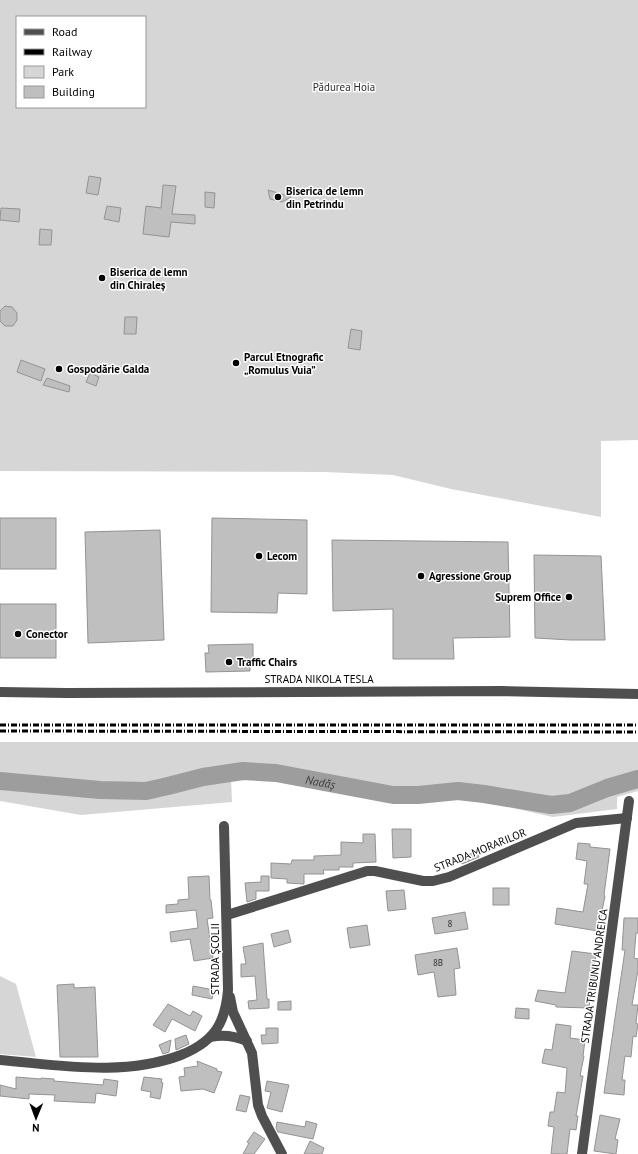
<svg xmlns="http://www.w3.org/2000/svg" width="638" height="1154" font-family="'PT Sans',sans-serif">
  <rect width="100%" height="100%" fill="#fff"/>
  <g fill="#d6d6d6" fill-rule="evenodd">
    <path d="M 0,0 L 638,0 L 638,440 L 601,441 L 601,517 L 451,489 L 393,475 L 325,472 L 0,471 ZM 17,17 L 145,17 L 145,107 L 17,107 Z"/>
    <polygon points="0,742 638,742 638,791 617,797 617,809 553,817 462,797 406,800 370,798 270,779 253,777 231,777 232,802 81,815 0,801"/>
    <polygon points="0,976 16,984 36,1057 0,1054"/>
  </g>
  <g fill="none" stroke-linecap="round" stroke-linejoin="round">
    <path stroke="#9d9d9d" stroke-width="18" id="s1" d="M 0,781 L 100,790 L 146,791 L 168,786 L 203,777 L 243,771 L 276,773 L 393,795 L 418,795 L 458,791 L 484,794 L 551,805 L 570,803 L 607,788 L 638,779"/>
  </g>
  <g fill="#bfbfbf" stroke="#939393">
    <polygon points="89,176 101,178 98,195 86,193"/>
    <polygon points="163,185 176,186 172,214 195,215 195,224 171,222 169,237 143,234 146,206 161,208"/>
    <polygon points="268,190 291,197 282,202 270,199"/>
    <polygon points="205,192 215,193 214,208 205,207"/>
    <polygon points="107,206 121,208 119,222 104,219"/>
    <polygon points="1,208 20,209 19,222 0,220"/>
    <polygon points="40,229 52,230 51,245 39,245"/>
    <polygon points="5,306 12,307 17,313 17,320 13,326 5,326 0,321 0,311"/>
    <polygon points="125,317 137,317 136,334 124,334"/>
    <polygon points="351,329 362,331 360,350 348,348"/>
    <polygon points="21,360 45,369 41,381 17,372"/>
    <polygon points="90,373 99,377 96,386 86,382"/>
    <polygon points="47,378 70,386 69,392 43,385"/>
    <rect x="0" y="518" width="56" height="51"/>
    <polygon points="212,518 307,520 307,594 278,593 277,613 211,612"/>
    <polygon points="160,530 164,640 88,643 85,532"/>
    <polygon points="332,540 508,542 510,637 453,638 454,659 393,659 393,609 333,611"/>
    <polygon points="534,555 601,556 605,640 571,640 535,638"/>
    <rect x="0" y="604" width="56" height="54"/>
    <polygon points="253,644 253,664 250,664 250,671 206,672 205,653 209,653 208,645"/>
    <polygon points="392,829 411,829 411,857 393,858"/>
    <polygon points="363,834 375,834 376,862 353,863 353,867 339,867 339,870 323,870 324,874 304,874 304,884 287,883 287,879 271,878 271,863 291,864 292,860 314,860 314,856 341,855 341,842 363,843"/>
    <polygon points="578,843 590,844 590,847 610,849 604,895 605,896 598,931 555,924 557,908 583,912 588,884 584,884 587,861 576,859"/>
    <polygon points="477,851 479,857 462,864 460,858"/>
    <polygon points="209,876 210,900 211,900 213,918 207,919 213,958 194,961 190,939 171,942 170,932 198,928 196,910 166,913 166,905 178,904 178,900 189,899 188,877"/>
    <polygon points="261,876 269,876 269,891 256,891 256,899 247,902 245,883 261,882"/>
    <rect x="493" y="888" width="16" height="17"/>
    <polygon points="404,890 406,909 388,911 386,891"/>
    <polygon points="465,912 468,929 435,934 432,918"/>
    <polygon points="624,918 638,918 638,933 636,933 634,958 638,959 638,970 632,1005 638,1005 636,1023 638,1024 636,1037 633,1036 631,1057 625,1056 622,1080 625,1080 624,1095 604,1093 625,950 622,950"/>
    <polygon points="367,925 370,945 350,948 347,928"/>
    <polygon points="288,930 291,942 274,947 271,934"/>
    <polygon points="263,943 267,999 269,999 269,1008 249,1009 248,1001 257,1000 255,976 241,977 241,964 246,964 243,947"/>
    <polygon points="457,948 460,968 454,969 456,995 438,997 434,972 418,975 415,955"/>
    <polygon points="572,951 596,954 593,975 595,975 592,990 591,990 589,1008 556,1007 556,1005 535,1001 538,990 565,993"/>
    <polygon points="74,984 74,988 95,987 98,1057 60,1057 57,985"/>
    <polygon points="193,986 214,990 212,999 192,995"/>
    <polygon points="291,1001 291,1010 278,1010 278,1002"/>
    <polygon points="168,1004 190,1016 193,1011 202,1016 195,1031 172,1019 165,1032 153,1025"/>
    <polygon points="516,1008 529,1009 529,1019 515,1018"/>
    <polygon points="556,1024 571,1026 570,1038 585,1040 583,1056 584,1056 580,1076 583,1076 576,1116 578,1116 576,1130 570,1129 567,1154 551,1154 554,1127 548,1126 550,1112 554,1112 557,1092 565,1093 567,1068 542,1063 545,1049 552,1050"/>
    <polygon points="266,1028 278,1028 278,1043 262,1044 261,1035 266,1035"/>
    <polygon points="186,1035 189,1044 176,1050 175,1039"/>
    <polygon points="171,1040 169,1052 163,1054 159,1045"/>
    <polygon points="197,1061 217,1069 217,1071 222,1072 214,1093 203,1089 181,1091 179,1077 185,1076 184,1068 198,1066"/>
    <polygon points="16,1077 41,1079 41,1078 54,1079 54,1081 103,1085 104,1079 118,1081 116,1096 96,1093 95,1103 54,1101 55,1095 29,1094 29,1099 0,1096 0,1085 16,1089"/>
    <polygon points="144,1077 162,1079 161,1082 163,1083 160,1099 150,1097 151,1092 141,1090"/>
    <polygon points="267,1081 289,1085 282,1112 267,1108 271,1092 265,1091"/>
    <polygon points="240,1095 250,1097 246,1112 236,1110"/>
    <polygon points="600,1115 620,1119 615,1139 618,1140 616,1154 594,1151"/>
    <polygon points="306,1121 317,1124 313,1139 278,1132 276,1128 277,1122 305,1127"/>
    <polygon points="254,1132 265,1139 254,1154 243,1154 249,1143 247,1142"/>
    <polygon points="310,1141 324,1148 322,1154 304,1154"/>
  </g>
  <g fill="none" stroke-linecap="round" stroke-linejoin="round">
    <g stroke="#4f4f4f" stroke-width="10">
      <polyline points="0,692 67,693 502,691 638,694"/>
      <polyline points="227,915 367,871 375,871 423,881 433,881 449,877 576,823 627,818"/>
      <polyline points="230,997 233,1012 252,1053 258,1105 262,1116 282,1154"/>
      <path d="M 211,1037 C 224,1034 235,1036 247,1041"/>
      <path d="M 0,1060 C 60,1065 123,1077 181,1055 C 196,1049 211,1040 219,1025 C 225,1014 227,1002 228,990 L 224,826"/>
      <polyline points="582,1154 629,801"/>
    </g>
    <g stroke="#000" stroke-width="3" stroke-dasharray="6 2 1 2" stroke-linecap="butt">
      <polyline points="0,725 638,725"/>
      <polyline points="0,731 638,732"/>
    </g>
  </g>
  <g fill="#000" stroke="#fff" stroke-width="1.5">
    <circle cx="278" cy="197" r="4"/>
    <circle cx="102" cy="278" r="4"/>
    <circle cx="236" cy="363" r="4"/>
    <circle cx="59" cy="369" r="4"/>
    <circle cx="259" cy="556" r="4"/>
    <circle cx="421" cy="576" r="4"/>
    <circle cx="569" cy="597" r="4"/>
    <circle cx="18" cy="634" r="4"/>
    <circle cx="229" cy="662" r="4"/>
  </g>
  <g text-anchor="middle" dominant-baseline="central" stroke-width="3" stroke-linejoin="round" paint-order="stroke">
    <g font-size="9" fill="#303030">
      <text x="450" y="923">8</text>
      <text x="438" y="962">8B</text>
    </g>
    <g font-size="11" fill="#2d2d2d" stroke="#fff">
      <text x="344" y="87">Pădurea Hoia</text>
    </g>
    <g font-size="11" font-weight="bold" fill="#000" stroke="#fff" text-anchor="start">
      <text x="286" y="191">Biserica de lemn<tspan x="286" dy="13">din Petrindu</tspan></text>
      <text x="110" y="272">Biserica de lemn<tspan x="110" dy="13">din Chiraleș</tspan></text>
      <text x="244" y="357">Parcul Etnografic<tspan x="244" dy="13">„Romulus Vuia”</tspan></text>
      <text x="67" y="369">Gospodărie Galda</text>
      <text x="267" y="556">Lecom</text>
      <text x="429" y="576">Agressione Group</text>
      <text x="561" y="597" text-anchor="end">Suprem Office</text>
      <text x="26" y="634">Conector</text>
      <text x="237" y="662">Traffic Chairs</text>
    </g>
    <g font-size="11" fill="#000" stroke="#fff">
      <text x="319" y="679">STRADA NIKOLA TESLA</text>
      <text transform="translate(480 850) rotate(-22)">STRADA MORARILOR</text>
      <text transform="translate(215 959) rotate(-90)">STRADA ȘCOLII</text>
      <text transform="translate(594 976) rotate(-82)">STRADA TRIBUNU ANDREICA</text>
    </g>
    <g font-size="12" font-style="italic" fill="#3e3e3e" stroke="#fff">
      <text stroke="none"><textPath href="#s1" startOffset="324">Nadăș</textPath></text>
    </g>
  </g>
  <rect x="16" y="16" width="130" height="92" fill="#ffffff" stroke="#999999"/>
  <rect x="24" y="29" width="20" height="6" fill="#4f4f4f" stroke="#999999"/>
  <text x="52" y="36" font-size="12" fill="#000000">Road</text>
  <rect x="24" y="49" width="20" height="6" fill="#000000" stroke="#999999"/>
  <text x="52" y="56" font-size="12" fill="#000000">Railway</text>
  <rect x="24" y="66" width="20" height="12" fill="#d6d6d6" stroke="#999999"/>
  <text x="52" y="76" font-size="12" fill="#000000">Park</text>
  <rect x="24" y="86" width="20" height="12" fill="#bfbfbf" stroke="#999999"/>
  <text x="52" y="96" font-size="12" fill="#000000">Building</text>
  <g transform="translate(36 1118) rotate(181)" stroke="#ffffff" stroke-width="3" paint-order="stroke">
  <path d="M0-3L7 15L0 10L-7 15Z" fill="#000000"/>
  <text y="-6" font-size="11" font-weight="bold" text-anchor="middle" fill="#000000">N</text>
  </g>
</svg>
